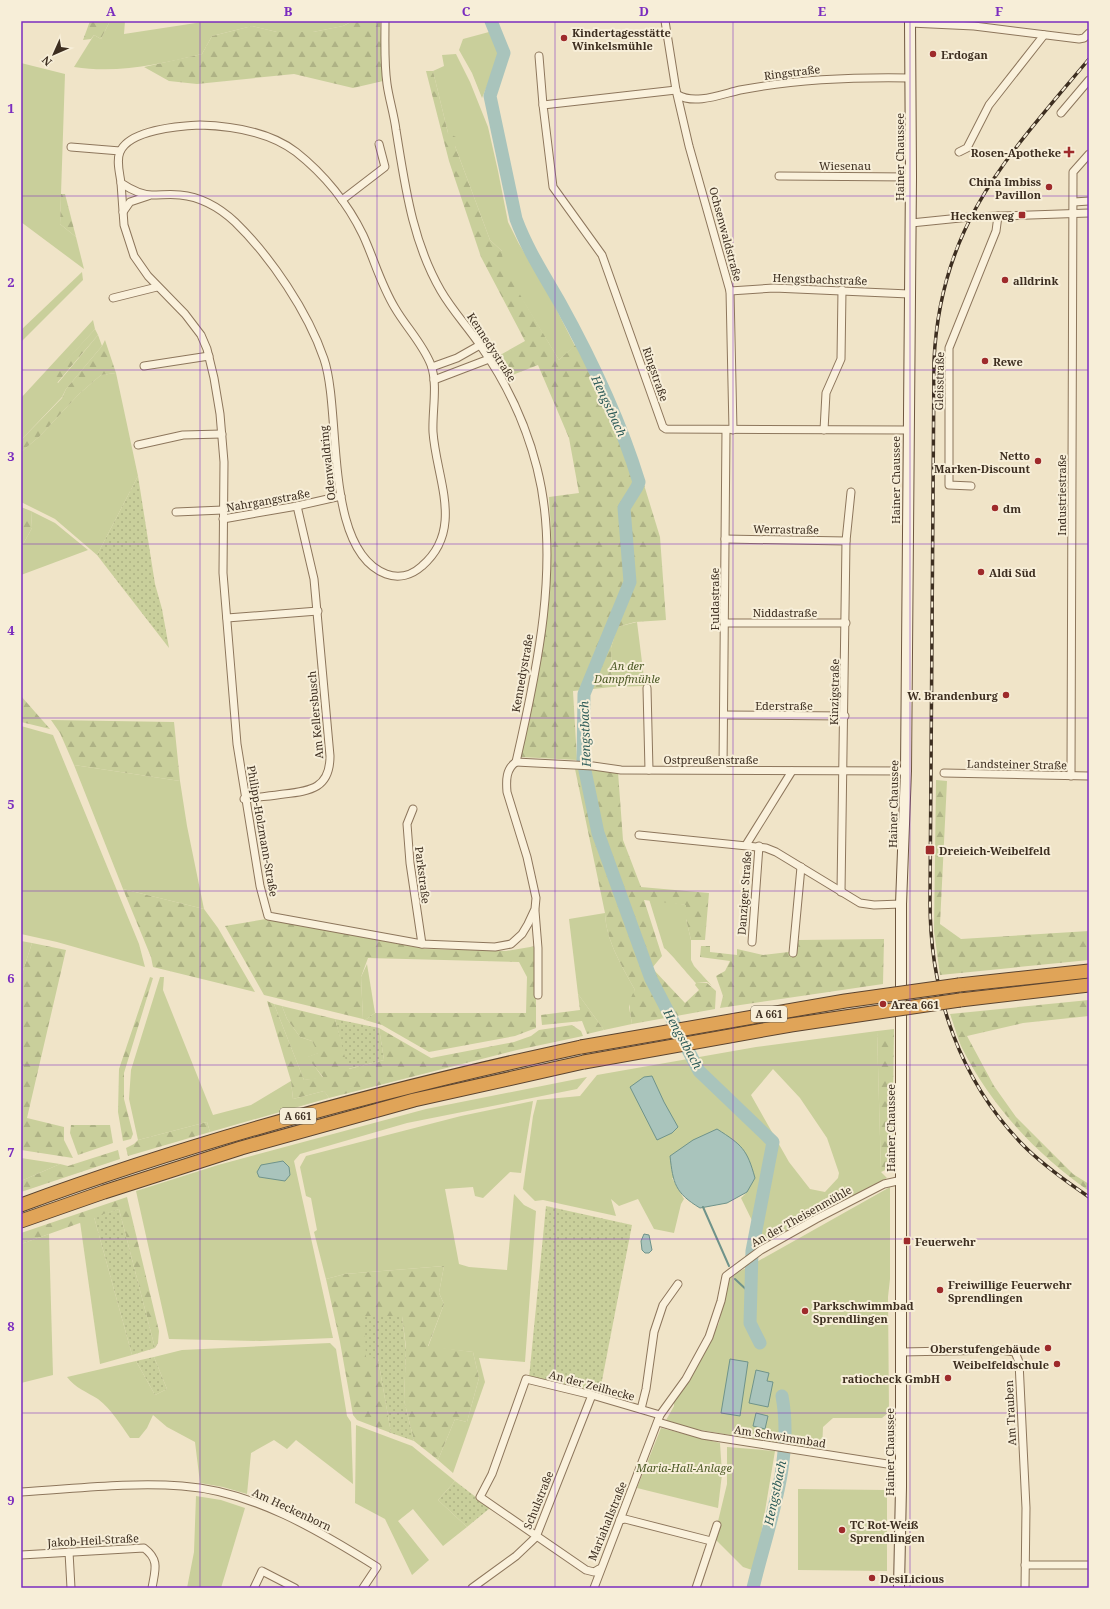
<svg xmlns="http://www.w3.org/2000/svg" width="1110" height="1609" font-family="'Noto Serif',serif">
  <defs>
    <pattern id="forest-firs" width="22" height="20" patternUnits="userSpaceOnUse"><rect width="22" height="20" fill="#c9cf9b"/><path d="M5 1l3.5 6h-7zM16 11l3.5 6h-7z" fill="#aeb285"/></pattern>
    <pattern id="garden-dots" width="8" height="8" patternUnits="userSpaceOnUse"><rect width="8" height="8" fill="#c9cf9b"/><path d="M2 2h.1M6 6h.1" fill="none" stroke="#aeb285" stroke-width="1.8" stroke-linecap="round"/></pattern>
  </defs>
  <rect width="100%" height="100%" fill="#f0e4c8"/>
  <g fill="#c9cf9b" fill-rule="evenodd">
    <path d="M 110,21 L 125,21 L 124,34 L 209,21 L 353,21 L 343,26 L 313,32 L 277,32 L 252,26 L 212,36 L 202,54 C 160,64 118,74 74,67 L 94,35 L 101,39 Z"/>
    <polygon points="489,32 500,55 482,98 472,73 459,50 463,39"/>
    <polygon points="456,54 470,82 488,127 498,171 508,222 519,244 541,279 575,346 559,360 502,266 502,251 490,240 455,146 448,133 433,71 444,66 442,55"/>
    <polygon points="21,63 65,74 60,224 76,237 84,269 21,222"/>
    <polygon points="82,272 83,280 21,342 21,330"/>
    <polygon points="93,320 95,329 52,377 58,383 98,335 102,346 66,389 62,397 21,440 21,398"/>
    <polygon points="116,373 138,476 97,555 55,519 21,502 21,452 40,436 79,394 101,375"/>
    <polygon points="31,511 55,523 88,550 21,575 21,548 32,528"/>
    <polygon points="637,622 645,686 612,687 611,648 617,627"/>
    <polygon points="21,726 53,735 139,944 145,967 57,942 21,934"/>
    <polygon points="74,765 180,781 187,826 204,909 123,889"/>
    <path d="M 649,899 L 687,905 L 686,919 L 691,940 L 691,960 L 694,966 L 712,986 L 707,982 L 696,983 C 690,977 668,950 664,948 Z"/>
    <path d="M 605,913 C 606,941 622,966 635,990 L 629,1007 L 632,1024 L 604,1030 L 578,994 L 569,919 Z"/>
    <polygon points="21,941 32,943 21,977"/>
    <polygon points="367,964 375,1013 365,1020 363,1019 361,977"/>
    <polygon points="160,977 164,977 163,990 213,1115 251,1105 291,1081 293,1099 324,1091 329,1098 210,1132 207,1122 138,1140 129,1099 131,1070"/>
    <polygon points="274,1004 282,1006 287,1019 300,1037 312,1041 319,1053 308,1057 323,1078 304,1080"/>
    <path d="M 877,1031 L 881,1172 L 887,1178 L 763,1243 L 741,1198 L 747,1192 L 672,1178 L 684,1199 L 681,1204 L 674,1233 L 654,1229 L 638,1199 L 619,1206 L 611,1199 L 616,1216 L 543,1200 L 535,1201 L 523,1189 L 533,1116 L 537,1100 L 580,1096 L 597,1075 L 756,1047 ZM 773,1069 L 800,1098 L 827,1138 L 839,1173 L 838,1178 L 825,1192 L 810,1189 L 789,1162 L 751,1095 Z"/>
    <polygon points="587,1077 577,1089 407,1123 300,1154 294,1161 333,1338 260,1341 169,1339 136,1191 218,1165 426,1109"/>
    <polygon points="533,1101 521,1173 510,1172 483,1198 475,1196 473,1187 445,1189 459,1264 469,1267 507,1270 514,1194 524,1205 536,1211 525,1362 479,1358 485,1382 453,1473 438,1460 455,1419 467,1422 479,1378 473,1352 428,1347 444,1304 439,1293 444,1266 345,1274 326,1279 314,1232 317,1230 311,1198 306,1196 300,1167 306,1156 461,1116"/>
    <polygon points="21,1158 60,1164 21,1181"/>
    <polygon points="890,1187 890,1279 888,1297 889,1412 882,1418 833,1418 823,1427 822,1450 670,1425 665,1422 674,1406 674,1402 702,1357 719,1323 728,1278"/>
    <polygon points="94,1217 132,1355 100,1364 80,1222"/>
    <polygon points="49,1234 53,1375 21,1383 21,1244"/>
    <path d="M 330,1343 L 336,1349 L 347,1416 L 351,1422 L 353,1484 L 296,1440 L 287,1449 L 274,1440 L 251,1453 L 247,1494 L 223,1487 L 200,1483 L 195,1442 L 167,1427 L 153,1415 L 147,1428 L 139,1438 L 130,1438 C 120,1424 112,1410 98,1399 C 87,1392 75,1388 67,1377 L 136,1361 L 155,1395 L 167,1389 L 154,1357 L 182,1350 Z"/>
    <polygon points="356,1425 412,1446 455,1481 438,1500 467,1527 443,1546 413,1509 398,1521 429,1560 412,1575 385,1519 355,1503"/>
    <polygon points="661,1428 720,1443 722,1474 718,1508 637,1488"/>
    <polygon points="727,1447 775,1451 755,1571 743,1567 714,1538 727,1484"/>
    <polygon points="798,1489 887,1490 887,1571 798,1570"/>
    <polygon points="196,1496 221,1500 245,1508 221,1588 187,1588 194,1552"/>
  </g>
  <g fill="url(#forest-firs)">
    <polygon points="90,21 110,21 101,39 94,35 91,39 83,40"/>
    <polygon points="353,21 380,21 383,81 353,88 294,74 197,84 169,81 144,67 202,54 212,36 252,26 277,32 313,32 343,26"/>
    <path d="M 426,71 L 433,71 L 448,133 L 462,140 L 455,146 L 490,240 L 502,251 L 503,266 L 559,360 L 582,339 L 630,439 L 660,537 L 666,620 L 635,622 L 617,627 L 611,648 L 612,687 L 573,691 L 577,760 L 521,757 C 535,690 550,623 551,555 C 552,536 550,516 549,497 L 579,493 L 569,438 L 538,365 L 505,378 L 493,359 L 525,341 L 481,257 L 449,161 Z"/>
    <polygon points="61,194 65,194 76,237 60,224"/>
    <polygon points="95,329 98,335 57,383 51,377"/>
    <polygon points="105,340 116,373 101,375 79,394 40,436 21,452 21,440 62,398 66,389 102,346"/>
    <polygon points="21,507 31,511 32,528 21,548"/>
    <polygon points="21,696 50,729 21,722"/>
    <polygon points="51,720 174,722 180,781 74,765 60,733"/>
    <path d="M 575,769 L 618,772 L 623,840 L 641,887 L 709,893 L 705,940 L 691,940 L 686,919 L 686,905 L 644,900 L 662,956 L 652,968 L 685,1003 L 699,990 L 695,985 L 696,983 L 707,983 L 716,991 L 715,1009 L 632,1024 C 630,1012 627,1001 635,990 C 622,966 606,941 605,913 Z"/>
    <polygon points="936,780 947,781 940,924 961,939 1089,931 1089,960 940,975 934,931"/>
    <polygon points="123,889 204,909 218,928 255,992 153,967 151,957"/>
    <polygon points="266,919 426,949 506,951 536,946 536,1028 515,1036 429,1052 382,1025 365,1020 375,1013 526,1013 527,977 519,962 368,958 361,977 363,1019 264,995 225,926"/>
    <polygon points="884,939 883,984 720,1008 723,996 716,976 725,971 730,961 700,957 701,946 710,946 710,952 737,955 737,949 763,955 797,951 798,940"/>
    <polygon points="32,943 66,950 27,1118 64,1127 64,1140 73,1158 21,1150 21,977"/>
    <polygon points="150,977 153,978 124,1073 124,1099 133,1134 131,1139 123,1141 118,1112 119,1069"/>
    <polygon points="578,994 604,1030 587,1034 582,1021 542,1025 541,1015 580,1010"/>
    <path d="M 1089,1000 L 1089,1016 L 1023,1023 L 967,1036 L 994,1086 L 1016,1117 L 1073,1174 L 1089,1184 L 1089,1191 C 1036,1154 990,1105 961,1046 C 957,1036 954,1025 950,1014 Z"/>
    <polygon points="267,1001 274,1004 304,1080 323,1077 307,1057 318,1053 312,1041 300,1037 287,1019 282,1006 335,1019 349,1069 384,1060 379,1028 431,1058 514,1042 531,1036 539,1030 572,1025 581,1031 583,1036 517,1050 329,1098 324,1091 293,1099 291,1081"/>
    <polygon points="894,1029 892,1167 881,1172 877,1031"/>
    <polygon points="207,1122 210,1132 128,1156 126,1148 134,1144 138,1140"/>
    <polygon points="71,1125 110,1125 113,1143 78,1155 70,1133"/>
    <polygon points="118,1150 120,1159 21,1192 21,1181 60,1164 68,1166"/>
    <polygon points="127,1197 159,1331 158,1343 155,1348 119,1209 21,1244 21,1233"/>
    <polygon points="444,1266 439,1293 444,1304 428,1346 473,1352 479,1378 467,1422 455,1419 438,1460 414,1441 404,1400 406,1347 402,1316 365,1316 378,1359 391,1433 357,1420 353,1415 340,1342 326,1279 345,1274"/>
  </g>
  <g fill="url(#garden-dots)">
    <polygon points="138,476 155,584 162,609 169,648 97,555"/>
    <polygon points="335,1019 379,1028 384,1060 348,1069"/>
    <polygon points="546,1206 632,1225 599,1396 529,1378"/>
    <polygon points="119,1209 155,1348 132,1355 94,1217"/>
    <polygon points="364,1316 402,1316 406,1350 404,1400 414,1441 391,1433 378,1359 366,1357"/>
    <polygon points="154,1357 167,1389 155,1395 136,1361"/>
    <polygon points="455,1481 490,1508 467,1527 438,1500"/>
  </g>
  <g fill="#a9c4bc" stroke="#6f938a">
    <polygon points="652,1076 664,1102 678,1127 672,1133 657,1140 630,1087 644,1077"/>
    <path d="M 717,1129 C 742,1145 747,1149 755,1178 L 747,1192 L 727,1203 L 700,1208 C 675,1193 673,1183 670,1156 L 693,1140 Z"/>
    <polygon points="283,1161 289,1167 290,1175 285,1181 259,1177 257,1172 261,1165"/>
    <polygon points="644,1234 649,1235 652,1250 649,1253 645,1253 642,1250 641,1241"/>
    <polygon points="730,1359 748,1362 740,1416 721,1413"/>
    <polygon points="756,1370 769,1373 767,1381 773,1382 768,1407 749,1403"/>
    <polygon points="756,1413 768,1416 765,1429 753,1426"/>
  </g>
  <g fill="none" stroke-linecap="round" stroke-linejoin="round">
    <g stroke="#6f938a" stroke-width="2">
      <polyline points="703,1207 729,1266"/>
      <polyline points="735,1279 752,1295"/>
    </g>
    <g stroke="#a9c4bc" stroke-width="13">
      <path d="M 491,21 L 504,53 L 490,96 L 516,219 C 527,249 544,275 560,303 C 591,359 620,420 639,482 L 637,487 L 624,508 L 630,582 L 584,694 L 583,761 L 598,833 L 651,979 L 699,1071 L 773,1142 L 752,1251 L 750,1323 L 760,1343"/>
      <path d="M 753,1588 C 768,1526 794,1460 782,1396"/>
    </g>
    <g stroke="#8d765c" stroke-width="9">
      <g id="street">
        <path d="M 385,21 C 385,42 384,63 387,84 C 389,99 394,114 396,130 C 405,185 412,241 441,291 C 452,310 467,326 480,345 C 506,382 526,424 537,468 C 561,561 537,671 516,762"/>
        <polyline points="665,21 676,90 689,146 730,291 733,430"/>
        <polyline points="910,23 974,26 1079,39 1084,38 1089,33"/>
        <polyline points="539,56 543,105"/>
        <polyline points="676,90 543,105 553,187 602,255 663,427 666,429 908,430"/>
        <path d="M 678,95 C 695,105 722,94 740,90 C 797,79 853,77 910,78"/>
        <polyline points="1061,113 1089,80"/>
        <path d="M 200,125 C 232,126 270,132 296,152 C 324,174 348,204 363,235 C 374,259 381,285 395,308 C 406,327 423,344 431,365 C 438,384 432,412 433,432 C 436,478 465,529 422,566 C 412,575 399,579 386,574 C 323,550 342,412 324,359 C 308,312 271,257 235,222 C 220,208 201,197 180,195 C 171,194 162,195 152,195 C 141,195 130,189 121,183 C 120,174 116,161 120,152 C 129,130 179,126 200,125 Z"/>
        <polyline points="71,147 120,151"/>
        <polyline points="959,152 967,148 989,105 1044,35"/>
        <polyline points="779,176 911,177"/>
        <path d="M 121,183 L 124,225 L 134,256 L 148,276 L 185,314 L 201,335 L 207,349 L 214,378 L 220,414 L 224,462 L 223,573 L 237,744 L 260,886 L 268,916 L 422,944 L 495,947 L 511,944 L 522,934 L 528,924 L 535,909 L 536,898 L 527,857 L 507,792 C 506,780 506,769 516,762"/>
        <polyline points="342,200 385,167 379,144"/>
        <polyline points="1074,202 1089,201"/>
        <polyline points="123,212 130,202 148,196"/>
        <polyline points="911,223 970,217 1089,213"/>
        <polyline points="730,291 774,288 909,294"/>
        <polyline points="113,298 157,287"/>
        <polyline points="144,366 209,356"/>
        <polyline points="432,367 457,358 480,345"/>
        <polyline points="434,380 489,359"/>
        <polyline points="824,430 826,393 841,359 842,290"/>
        <polyline points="138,445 183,435 222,434"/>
        <polyline points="971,486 949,485 949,348 996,231 998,216"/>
        <polyline points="176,512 223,510"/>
        <polyline points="223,519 297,506 341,496"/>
        <polyline points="725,539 846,541"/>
        <polyline points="227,618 318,611"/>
        <polyline points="724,623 846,623"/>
        <polyline points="647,688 649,770"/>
        <polyline points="724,715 845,716"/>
        <polyline points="516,762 593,766 621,770 906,771"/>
        <polyline points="723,769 726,430"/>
        <polyline points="944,773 1089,776"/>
        <polyline points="1071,776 1073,172 1089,154"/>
        <path d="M 244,799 C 258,797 271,796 284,794 C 311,791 330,788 330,756 L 314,579 L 297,506"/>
        <polyline points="413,809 407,824 410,863 422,944"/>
        <polyline points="639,835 766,848 776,852 860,903 874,905 901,904"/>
        <polyline points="746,845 792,771"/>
        <polyline points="841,892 846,541 851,492"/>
        <polyline points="535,911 538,948 538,995"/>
        <polyline points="752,942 759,846"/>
        <polyline points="793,953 801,867"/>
        <polyline points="901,1352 1000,1350 1015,1352 1019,1362 1026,1508 1025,1588"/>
        <polyline points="641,1409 646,1389 654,1332 663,1305 678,1284"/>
        <polyline points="658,1422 702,1435 900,1466"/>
        <path d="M 21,1492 C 74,1489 129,1482 182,1486 C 253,1491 318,1530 377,1567 L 363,1588"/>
        <polyline points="620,1520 625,1519 711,1541"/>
        <polyline points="69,1552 71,1588"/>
        <path d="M 21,1555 L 144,1548 C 160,1560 155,1570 152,1588"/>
        <polyline points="1025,1565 1089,1565"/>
        <polyline points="599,1569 594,1572 586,1570 480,1497 492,1474 526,1379 592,1395 660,1415"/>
        <polyline points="254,1588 262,1571 295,1588"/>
        <polyline points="472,1588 516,1556 536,1537 592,1395"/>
        <polyline points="594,1588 660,1415 686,1379 709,1337 721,1301 726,1276 761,1250 816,1219 884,1184 902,1180"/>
        <polyline points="696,1588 717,1525"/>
      </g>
    </g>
    <g stroke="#6f573f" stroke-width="12">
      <polyline id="secondary" points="899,1588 901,1487 901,904 906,771 911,177 910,21"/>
    </g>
    <g stroke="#5b4430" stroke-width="15">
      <g id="highway">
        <polyline points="959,985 1089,971"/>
        <polyline points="960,1000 1089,985"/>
        <path d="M 21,1205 C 203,1138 391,1088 581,1047"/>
        <polyline points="21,1221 104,1192 241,1148 414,1100 584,1062"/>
      </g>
    </g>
    <use href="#street" stroke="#faf1dc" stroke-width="7"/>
    <use href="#secondary" stroke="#faf1dc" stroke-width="10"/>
    <use href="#highway" stroke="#e0a458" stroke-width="13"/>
    <g stroke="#3d2e20" stroke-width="3.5">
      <path id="rail" d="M 1089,59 C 1007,157 940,225 934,361 L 930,902 C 930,994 960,1083 1027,1149 C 1046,1167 1067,1182 1089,1197"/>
    </g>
    <use href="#rail" stroke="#f7eed8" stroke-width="2" stroke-dasharray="6" stroke-linecap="butt"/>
    <g stroke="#5b4430" stroke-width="15" stroke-linecap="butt">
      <g id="highway-bridge">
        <polyline points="581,1047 845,1001 959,985"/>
        <polyline points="584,1062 791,1025 960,1000"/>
      </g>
    </g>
    <use href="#highway-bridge" stroke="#e0a458" stroke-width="13"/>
  </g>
  <path fill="none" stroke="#7b2cbf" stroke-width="1" stroke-opacity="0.55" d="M 200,21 L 200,1588M 377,21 L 377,1588M 555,21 L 555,1588M 733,21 L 733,1588M 910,21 L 910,1588M 21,196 L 1089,196M 21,370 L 1089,370M 21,544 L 1089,544M 21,718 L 1089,718M 21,891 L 1089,891M 21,1065 L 1089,1065M 21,1239 L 1089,1239M 21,1413 L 1089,1413"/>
  <g fill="#9e2a2b" stroke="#f7eed8" stroke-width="1.5">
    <circle cx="564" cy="38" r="4"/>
    <circle cx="933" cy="54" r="4"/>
    <path d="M1067 146h4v4h4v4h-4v4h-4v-4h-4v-4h4z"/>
    <circle cx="1049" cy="187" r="4"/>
    <rect x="1018" y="211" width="8" height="8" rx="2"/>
    <circle cx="1005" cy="280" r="4"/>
    <circle cx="985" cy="361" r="4"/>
    <circle cx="1038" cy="461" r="4"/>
    <circle cx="995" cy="508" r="4"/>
    <circle cx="981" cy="572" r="4"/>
    <circle cx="1006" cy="695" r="4"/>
    <rect x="925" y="845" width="10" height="10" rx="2"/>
    <circle cx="883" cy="1004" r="4"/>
    <rect x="903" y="1237" width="8" height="8" rx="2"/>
    <circle cx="940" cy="1290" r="4"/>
    <circle cx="805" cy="1311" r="4"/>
    <circle cx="1048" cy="1348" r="4"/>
    <circle cx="1057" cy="1364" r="4"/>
    <circle cx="948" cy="1378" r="4"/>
    <circle cx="842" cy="1530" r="4"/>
    <circle cx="872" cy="1578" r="4"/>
  </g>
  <g text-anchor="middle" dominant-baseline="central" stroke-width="4" stroke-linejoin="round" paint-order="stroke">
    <g fill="#f7eed8" stroke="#756857" stroke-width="1">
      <rect x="751" y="1006" width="36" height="16" rx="3"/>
      <rect x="280" y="1108" width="36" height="16" rx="3"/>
    </g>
    <g font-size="10" font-weight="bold" fill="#3d2e20">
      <text x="769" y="1014">A 661</text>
      <text x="298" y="1116">A 661</text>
    </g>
    <g font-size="11" font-weight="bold" fill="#3d2e20" stroke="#f7eed8" text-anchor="start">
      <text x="572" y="32">Kindertagesstätte<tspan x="572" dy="13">Winkelsmühle</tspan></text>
      <text x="941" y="54">Erdogan</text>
      <text x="1061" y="152" text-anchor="end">Rosen-Apotheke</text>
      <text x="1041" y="181" text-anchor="end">China Imbiss<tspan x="1041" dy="13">Pavillon</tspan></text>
      <text x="1014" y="215" text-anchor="end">Heckenweg</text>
      <text x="1013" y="280">alldrink</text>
      <text x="993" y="361">Rewe</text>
      <text x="1030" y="455" text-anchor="end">Netto<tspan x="1030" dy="13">Marken-Discount</tspan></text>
      <text x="1003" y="508">dm</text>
      <text x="989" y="572">Aldi Süd</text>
      <text x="998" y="695" text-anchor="end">W. Brandenburg</text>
      <text x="939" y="850">Dreieich-Weibelfeld</text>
      <text x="891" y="1004">Area 661</text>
      <text x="915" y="1241">Feuerwehr</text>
      <text x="948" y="1284">Freiwillige Feuerwehr<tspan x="948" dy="13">Sprendlingen</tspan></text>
      <text x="813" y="1305">Parkschwimmbad<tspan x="813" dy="13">Sprendlingen</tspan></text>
      <text x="1040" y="1348" text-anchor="end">Oberstufengebäude</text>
      <text x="1049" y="1364" text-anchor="end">Weibelfeldschule</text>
      <text x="940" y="1378" text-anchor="end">ratiocheck GmbH</text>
      <text x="850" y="1524">TC Rot-Weiß<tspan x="850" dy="13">Sprendlingen</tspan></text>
      <text x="880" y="1578">DesiLicious</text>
    </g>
    <g font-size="11" fill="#3d2e20" stroke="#f7eed8">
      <text transform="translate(792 72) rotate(-7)">Ringstraße</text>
      <text transform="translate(899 157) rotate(-90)">Hainer Chaussee</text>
      <text x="845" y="165">Wiesenau</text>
      <text transform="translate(726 234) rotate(75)">Ochsenwaldstraße</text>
      <text transform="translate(820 279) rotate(2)">Hengstbachstraße</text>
      <text transform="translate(492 347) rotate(57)">Kennedystraße</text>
      <text transform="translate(656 374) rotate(71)">Ringstraße</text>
      <text transform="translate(939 381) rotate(-89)">Gleisstraße</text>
      <text transform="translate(327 463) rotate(-96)">Odenwaldring</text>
      <text transform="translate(895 480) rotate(-90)">Hainer Chaussee</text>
      <text transform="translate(1061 495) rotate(-90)">Industriestraße</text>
      <text transform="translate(268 500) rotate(-10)">Nahrgangstraße</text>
      <text transform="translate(786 529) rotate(1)">Werrastraße</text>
      <text transform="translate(714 599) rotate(-90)">Fuldastraße</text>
      <text x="785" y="612">Niddastraße</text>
      <text transform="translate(522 673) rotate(-80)">Kennedystraße</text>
      <text transform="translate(834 692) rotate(-89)">Kinzigstraße</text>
      <text x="784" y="705">Ederstraße</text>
      <text transform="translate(315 715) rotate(-95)">Am Kellersbusch</text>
      <text x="711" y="759">Ostpreußenstraße</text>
      <text transform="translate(1017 764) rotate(1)">Landsteiner Straße</text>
      <text transform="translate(893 804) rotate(-89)">Hainer Chaussee</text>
      <text transform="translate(263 831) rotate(80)">Philipp-Holzmann-Straße</text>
      <text transform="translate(423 875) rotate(83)">Parkstraße</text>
      <text transform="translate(744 893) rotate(-86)">Danziger Straße</text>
      <text transform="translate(890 1128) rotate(-90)">Hainer Chaussee</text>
      <text transform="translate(801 1216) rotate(-29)">An der Theisenmühle</text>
      <text transform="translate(592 1385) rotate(15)">An der Zeilhecke</text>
      <text transform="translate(1010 1413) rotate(-93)">Am Trauben</text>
      <text transform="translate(780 1436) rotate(9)">Am Schwimmbad</text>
      <text transform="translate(889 1452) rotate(-90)">Hainer Chaussee</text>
      <text transform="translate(538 1500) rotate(-68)">Schulstraße</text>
      <text transform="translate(292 1509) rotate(25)">Am Heckenborn</text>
      <text transform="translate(607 1521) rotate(-68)">Mariahallstraße</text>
      <text transform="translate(93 1540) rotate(-3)">Jakob-Heil-Straße</text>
    </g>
    <g font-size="11" font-style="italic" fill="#4d5a26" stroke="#f7eed8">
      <text x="627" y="665">An der<tspan x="627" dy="13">Dampfmühle</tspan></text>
      <text x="684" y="1467">Maria-Hall-Anlage</text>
    </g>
    <g font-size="12" font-style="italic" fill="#2f5d5a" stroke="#f7eed8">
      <text transform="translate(609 406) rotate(65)">Hengstbach</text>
      <text transform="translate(585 734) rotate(-92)">Hengstbach</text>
      <text transform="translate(683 1039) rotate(61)">Hengstbach</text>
      <text transform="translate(775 1493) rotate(-78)">Hengstbach</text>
    </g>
  </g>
  <rect width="1110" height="1609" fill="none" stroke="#f7eed8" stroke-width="44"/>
  <g transform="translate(54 54) rotate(225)" stroke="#f7eed8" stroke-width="3" paint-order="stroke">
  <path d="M0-3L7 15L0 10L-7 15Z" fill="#3d2e20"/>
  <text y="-6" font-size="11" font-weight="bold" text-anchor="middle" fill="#3d2e20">N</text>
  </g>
  <rect x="22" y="22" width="1066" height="1565" fill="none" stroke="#7b2cbf" stroke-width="1.5"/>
  <g font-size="13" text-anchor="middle" font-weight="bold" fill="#7b2cbf">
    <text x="111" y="16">A</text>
    <text x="288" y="16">B</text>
    <text x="466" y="16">C</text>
    <text x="644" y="16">D</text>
    <text x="822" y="16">E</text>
    <text x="999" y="16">F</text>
    <text x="11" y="113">1</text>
    <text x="11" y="287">2</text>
    <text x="11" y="461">3</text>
    <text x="11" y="635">4</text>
    <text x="11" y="809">5</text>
    <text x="11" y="983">6</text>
    <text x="11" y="1157">7</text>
    <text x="11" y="1331">8</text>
    <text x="11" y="1505">9</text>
  </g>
</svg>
